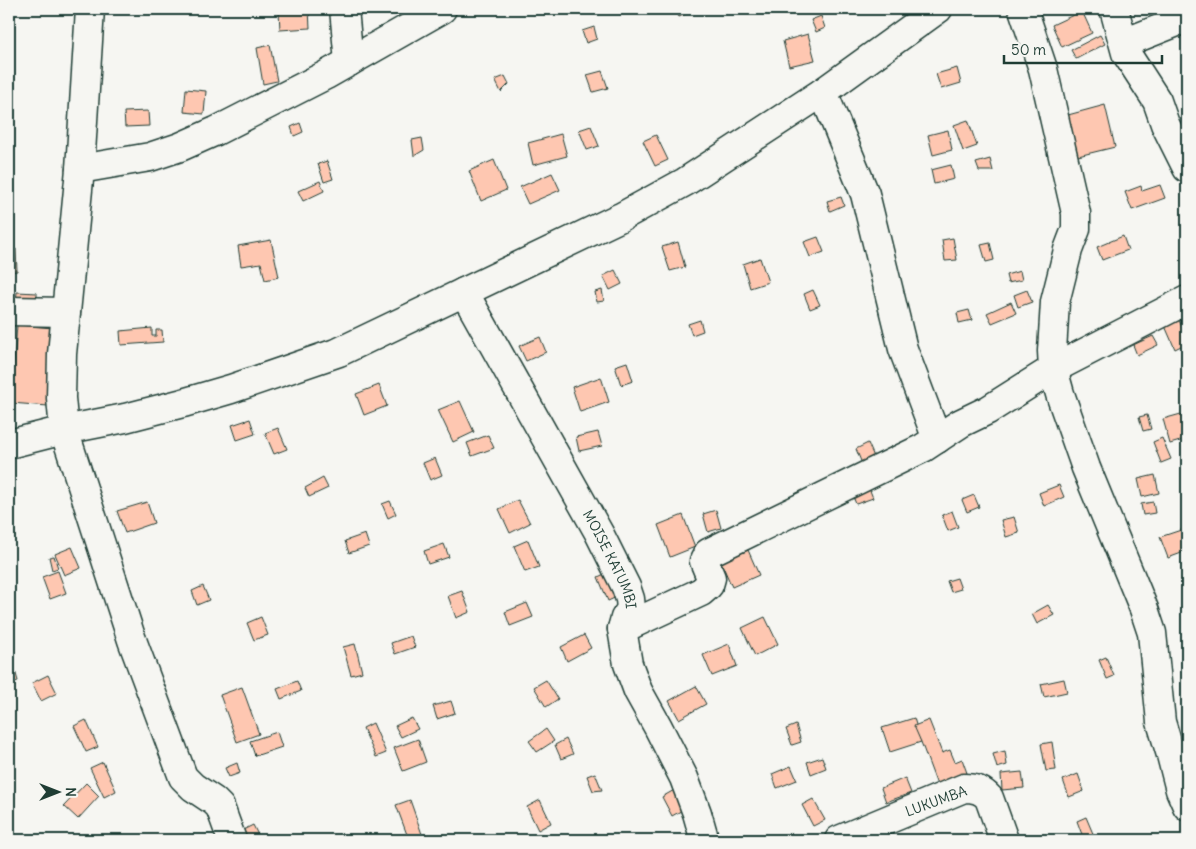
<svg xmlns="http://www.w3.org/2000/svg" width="1196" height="849" font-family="Delius,sans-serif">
  <rect width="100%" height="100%" fill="#f6f6f2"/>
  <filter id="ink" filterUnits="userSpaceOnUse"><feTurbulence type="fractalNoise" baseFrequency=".02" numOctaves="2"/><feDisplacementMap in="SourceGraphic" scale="10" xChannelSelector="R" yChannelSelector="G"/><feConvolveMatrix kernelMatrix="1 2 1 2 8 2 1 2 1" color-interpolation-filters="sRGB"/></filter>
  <g filter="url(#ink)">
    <g fill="#fec7b1" stroke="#1f3d34">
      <polygon points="309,9 310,28 280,30 279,11"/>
      <polygon points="675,9 697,9 679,17"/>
      <polygon points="1082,11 1092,33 1062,47 1052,25"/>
      <polygon points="821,16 825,28 816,32 811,20"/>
      <polygon points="594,27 597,39 586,43 582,31"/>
      <polygon points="808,34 815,60 789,66 783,41"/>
      <polygon points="1100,35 1105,44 1076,59 1071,50"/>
      <polygon points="270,45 277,81 263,84 257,48"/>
      <polygon points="957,68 961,83 941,89 936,74"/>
      <polygon points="602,71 608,88 593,92 587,75"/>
      <polygon points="505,76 509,84 501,92 495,80"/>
      <polygon points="186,89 206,91 204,114 184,112"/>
      <polygon points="1105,105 1115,147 1078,156 1068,115"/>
      <polygon points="148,111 149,126 125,127 124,112"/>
      <polygon points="968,120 977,146 963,151 954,125"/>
      <polygon points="300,123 303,132 294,136 291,127"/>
      <polygon points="591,126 599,146 587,150 579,130"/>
      <polygon points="948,130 952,150 933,155 928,135"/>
      <polygon points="561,134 567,156 533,165 528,143"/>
      <polygon points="656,135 668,160 655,166 643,141"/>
      <polygon points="422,138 424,150 414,156 412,140"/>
      <polygon points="990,159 993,171 979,171 976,163"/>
      <polygon points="494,160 506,190 481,201 469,171"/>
      <polygon points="327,161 333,179 324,182 318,164"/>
      <polygon points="951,165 954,179 934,184 931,170"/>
      <polygon points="552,173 560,190 528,204 520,187"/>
      <polygon points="320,181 324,191 303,201 298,191"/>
      <polygon points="1160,185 1165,198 1132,210 1125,192 1141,186 1142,191"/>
      <polygon points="841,197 844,205 830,211 827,201"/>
      <polygon points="1123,236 1128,250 1102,260 1097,247"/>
      <polygon points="818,237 824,252 810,257 804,242"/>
      <polygon points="953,238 957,260 945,261 942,240"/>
      <polygon points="271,240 279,277 265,280 261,263 241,266 238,246"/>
      <polygon points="678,242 685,267 670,271 662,247"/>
      <polygon points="990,243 994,260 986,262 981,245"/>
      <polygon points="9,249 16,249 17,271 9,272"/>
      <polygon points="760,258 768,282 750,288 743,264"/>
      <polygon points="615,270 622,284 610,290 603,276"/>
      <polygon points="1020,271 1022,280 1008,283 1006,275"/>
      <polygon points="602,290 604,301 597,302 595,292"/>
      <polygon points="813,290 820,305 810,309 804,294"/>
      <polygon points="1027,290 1032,302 1018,307 1014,295"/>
      <polygon points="17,292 37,293 37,302 16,301"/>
      <polygon points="1011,302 1016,313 992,323 987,313"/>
      <polygon points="969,310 972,320 959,323 957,313"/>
      <polygon points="700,320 703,331 692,335 688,324"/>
      <polygon points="1179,320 1187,339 1187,343 1175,349 1165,326"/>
      <polygon points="17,325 53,328 48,406 11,403"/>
      <polygon points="152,328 152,336 156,336 156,330 162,330 163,342 121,345 120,331"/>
      <polygon points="1153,336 1158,345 1137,355 1133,345"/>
      <polygon points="540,337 546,352 526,361 519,346"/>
      <polygon points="627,362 633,381 621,385 615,366"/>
      <polygon points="601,377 609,402 580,412 572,387"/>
      <polygon points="379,385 387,406 364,415 356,394"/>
      <polygon points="460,401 474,432 453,442 438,410"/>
      <polygon points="1181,414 1187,439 1170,444 1163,419"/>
      <polygon points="1147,415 1151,429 1143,431 1139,417"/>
      <polygon points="250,419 255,434 237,440 232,425"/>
      <polygon points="278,428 287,449 274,454 265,433"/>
      <polygon points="598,432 602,446 579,451 576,437"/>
      <polygon points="488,435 494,448 472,456 467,443"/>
      <polygon points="1162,438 1171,459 1161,463 1153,442"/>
      <polygon points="868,443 878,466 865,471 856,449"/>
      <polygon points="435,458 442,475 430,480 423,463"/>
      <polygon points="1155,475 1159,493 1142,497 1138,479"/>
      <polygon points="323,478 328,488 309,497 305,488"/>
      <polygon points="1059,485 1064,497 1044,506 1039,493"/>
      <polygon points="869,488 873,498 856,504 852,494"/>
      <polygon points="974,495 979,507 967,512 962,500"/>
      <polygon points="518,500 530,523 510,533 499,509"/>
      <polygon points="390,501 396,514 388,518 382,504"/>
      <polygon points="147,502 154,523 125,533 117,511"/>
      <polygon points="1153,502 1155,513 1143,515 1141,504"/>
      <polygon points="716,510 721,528 708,532 703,514"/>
      <polygon points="952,511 958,527 948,531 942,515"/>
      <polygon points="683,515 695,547 670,557 658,525"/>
      <polygon points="1014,517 1019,533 1006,537 1001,520"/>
      <polygon points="1187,528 1187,551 1168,558 1160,537"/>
      <polygon points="365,534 369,546 349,553 345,541"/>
      <polygon points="528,540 539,567 525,572 514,546"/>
      <polygon points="444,544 449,557 428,564 424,551"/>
      <polygon points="72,547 81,568 64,575 55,554"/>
      <polygon points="748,550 759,575 732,587 721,562"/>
      <polygon points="54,556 58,568 52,570 49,557"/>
      <polygon points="58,571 66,593 50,599 42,577"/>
      <polygon points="611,571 621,595 608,601 598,577"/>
      <polygon points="957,578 961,589 951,592 947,581"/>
      <polygon points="203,586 209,600 197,605 192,591"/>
      <polygon points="462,591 470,612 456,618 448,596"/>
      <polygon points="527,603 533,617 510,626 505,612"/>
      <polygon points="1048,605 1054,615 1037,624 1032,614"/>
      <polygon points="261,617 268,635 254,640 247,623"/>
      <polygon points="765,617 778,644 755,656 742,628"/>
      <polygon points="584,635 591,648 567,661 561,647"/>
      <polygon points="411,636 415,647 395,654 391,643"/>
      <polygon points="355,644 362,672 351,675 343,647"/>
      <polygon points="729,644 737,666 712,676 703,655"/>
      <polygon points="1106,657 1114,676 1107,679 1099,660"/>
      <polygon points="14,667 18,681 9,684 9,669"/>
      <polygon points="48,675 57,693 41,701 32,683"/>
      <polygon points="1064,679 1067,692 1044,697 1041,684"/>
      <polygon points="546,680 558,699 546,707 534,687"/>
      <polygon points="297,681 301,691 281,699 277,689"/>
      <polygon points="696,686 706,704 679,719 669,701"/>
      <polygon points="242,687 259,734 237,742 220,695"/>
      <polygon points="451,701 455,713 437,719 433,706"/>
      <polygon points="412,718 418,729 401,737 395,726"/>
      <polygon points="914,718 921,742 890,752 882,728"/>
      <polygon points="86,720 98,747 86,752 74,726"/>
      <polygon points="929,720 942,753 950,750 955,762 962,759 967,773 937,785 921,742 914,726"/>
      <polygon points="373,723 386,753 376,757 363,728"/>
      <polygon points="796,725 801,742 792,745 786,729"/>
      <polygon points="546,729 554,741 537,752 529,741"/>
      <polygon points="277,732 282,747 255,756 250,741"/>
      <polygon points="1187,735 1187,758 1184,758 1179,737"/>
      <polygon points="418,739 426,762 403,771 394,748"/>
      <polygon points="566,739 573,754 561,759 555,745"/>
      <polygon points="1052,742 1056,770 1046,771 1041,744"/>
      <polygon points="1005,751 1007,765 997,768 993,754"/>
      <polygon points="822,757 826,768 811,774 807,762"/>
      <polygon points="103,762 116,791 104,797 90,768"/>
      <polygon points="237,763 240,773 229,777 225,768"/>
      <polygon points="791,766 797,780 777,788 772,774"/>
      <polygon points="1022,772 1024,788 1002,790 1001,774"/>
      <polygon points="595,773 602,790 593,791 587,776"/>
      <polygon points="1078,774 1084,791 1069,797 1063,780"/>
      <polygon points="905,778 911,793 886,802 881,788"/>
      <polygon points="86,783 99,796 78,819 64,806"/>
      <polygon points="9,785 15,798 9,801"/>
      <polygon points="676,789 686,808 672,816 662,797"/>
      <polygon points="813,799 825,820 813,826 802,805"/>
      <polygon points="410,800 423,837 415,840 409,840 396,805"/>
      <polygon points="540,800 551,823 538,830 527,807"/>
      <polygon points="1086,817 1094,836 1084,840 1077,821"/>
      <polygon points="253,825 258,835 246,840 241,831"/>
    </g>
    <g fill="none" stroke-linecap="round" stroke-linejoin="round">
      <g stroke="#1f3d34" stroke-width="31">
        <g id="minor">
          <polyline points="90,9 80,169 62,354 61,398 64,430 132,640 183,777 193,787 214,801 220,807 232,840"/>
          <polyline points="344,9 349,62"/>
          <polyline points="1023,9 1043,69 1076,213 1076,229 1068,250 1055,302 1052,351 1053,369 1060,394 1086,468 1144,609 1152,633 1161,722 1171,755 1180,790 1187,806"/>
          <polyline points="1114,9 1126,53 1157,101 1165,124 1187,168"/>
          <polyline points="1124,43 1187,18"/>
          <polyline points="823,92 865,194 903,349 937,439"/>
          <polyline points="80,169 150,157 180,147 216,131 326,75 442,9"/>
          <path id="s1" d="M 464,292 L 599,533 L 626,587 L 630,599 L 631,609 L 625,618 L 622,629 L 628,664 L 638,691 L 658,727 L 684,778 L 697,813 L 703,834 L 703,840"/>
          <polyline points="9,311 66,312"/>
          <polyline points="9,444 64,430 125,418 183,403 231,389 339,352 621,217 685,182 823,92 938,9"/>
          <polyline points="622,629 701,592 709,585 711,578 704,561 708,553 923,448 961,423 988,410 1053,369 1187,300"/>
          <path d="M 839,840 L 964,788 C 975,788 982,790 989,798 L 1004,840"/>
        </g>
      </g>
      <use href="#minor" stroke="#f6f6f2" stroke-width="28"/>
    </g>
  </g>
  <g text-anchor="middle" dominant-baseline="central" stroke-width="4.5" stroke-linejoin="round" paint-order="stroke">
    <g font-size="14" fill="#1f3d34" stroke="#f6f6f2">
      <text stroke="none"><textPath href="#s1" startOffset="305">MOISE KATUMBI</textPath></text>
      <text transform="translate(936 801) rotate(-20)">LUKUMBA</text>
    </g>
  </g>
  <rect width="1196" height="849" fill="none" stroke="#f6f6f2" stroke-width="30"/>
  <rect x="15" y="15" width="1166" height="819" fill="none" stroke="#1f3d34" stroke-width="2" filter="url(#ink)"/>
  <g transform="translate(58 792) rotate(90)" stroke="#f6f6f2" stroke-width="4" paint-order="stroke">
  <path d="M0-4L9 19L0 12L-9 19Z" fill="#1f3d34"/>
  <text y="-8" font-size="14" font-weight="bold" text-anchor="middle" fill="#1f3d34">N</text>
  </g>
  <path d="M1004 55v8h158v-8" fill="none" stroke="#1f3d34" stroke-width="2.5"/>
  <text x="1011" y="55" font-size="15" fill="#1f3d34" stroke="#f6f6f2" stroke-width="4" paint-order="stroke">50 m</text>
</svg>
